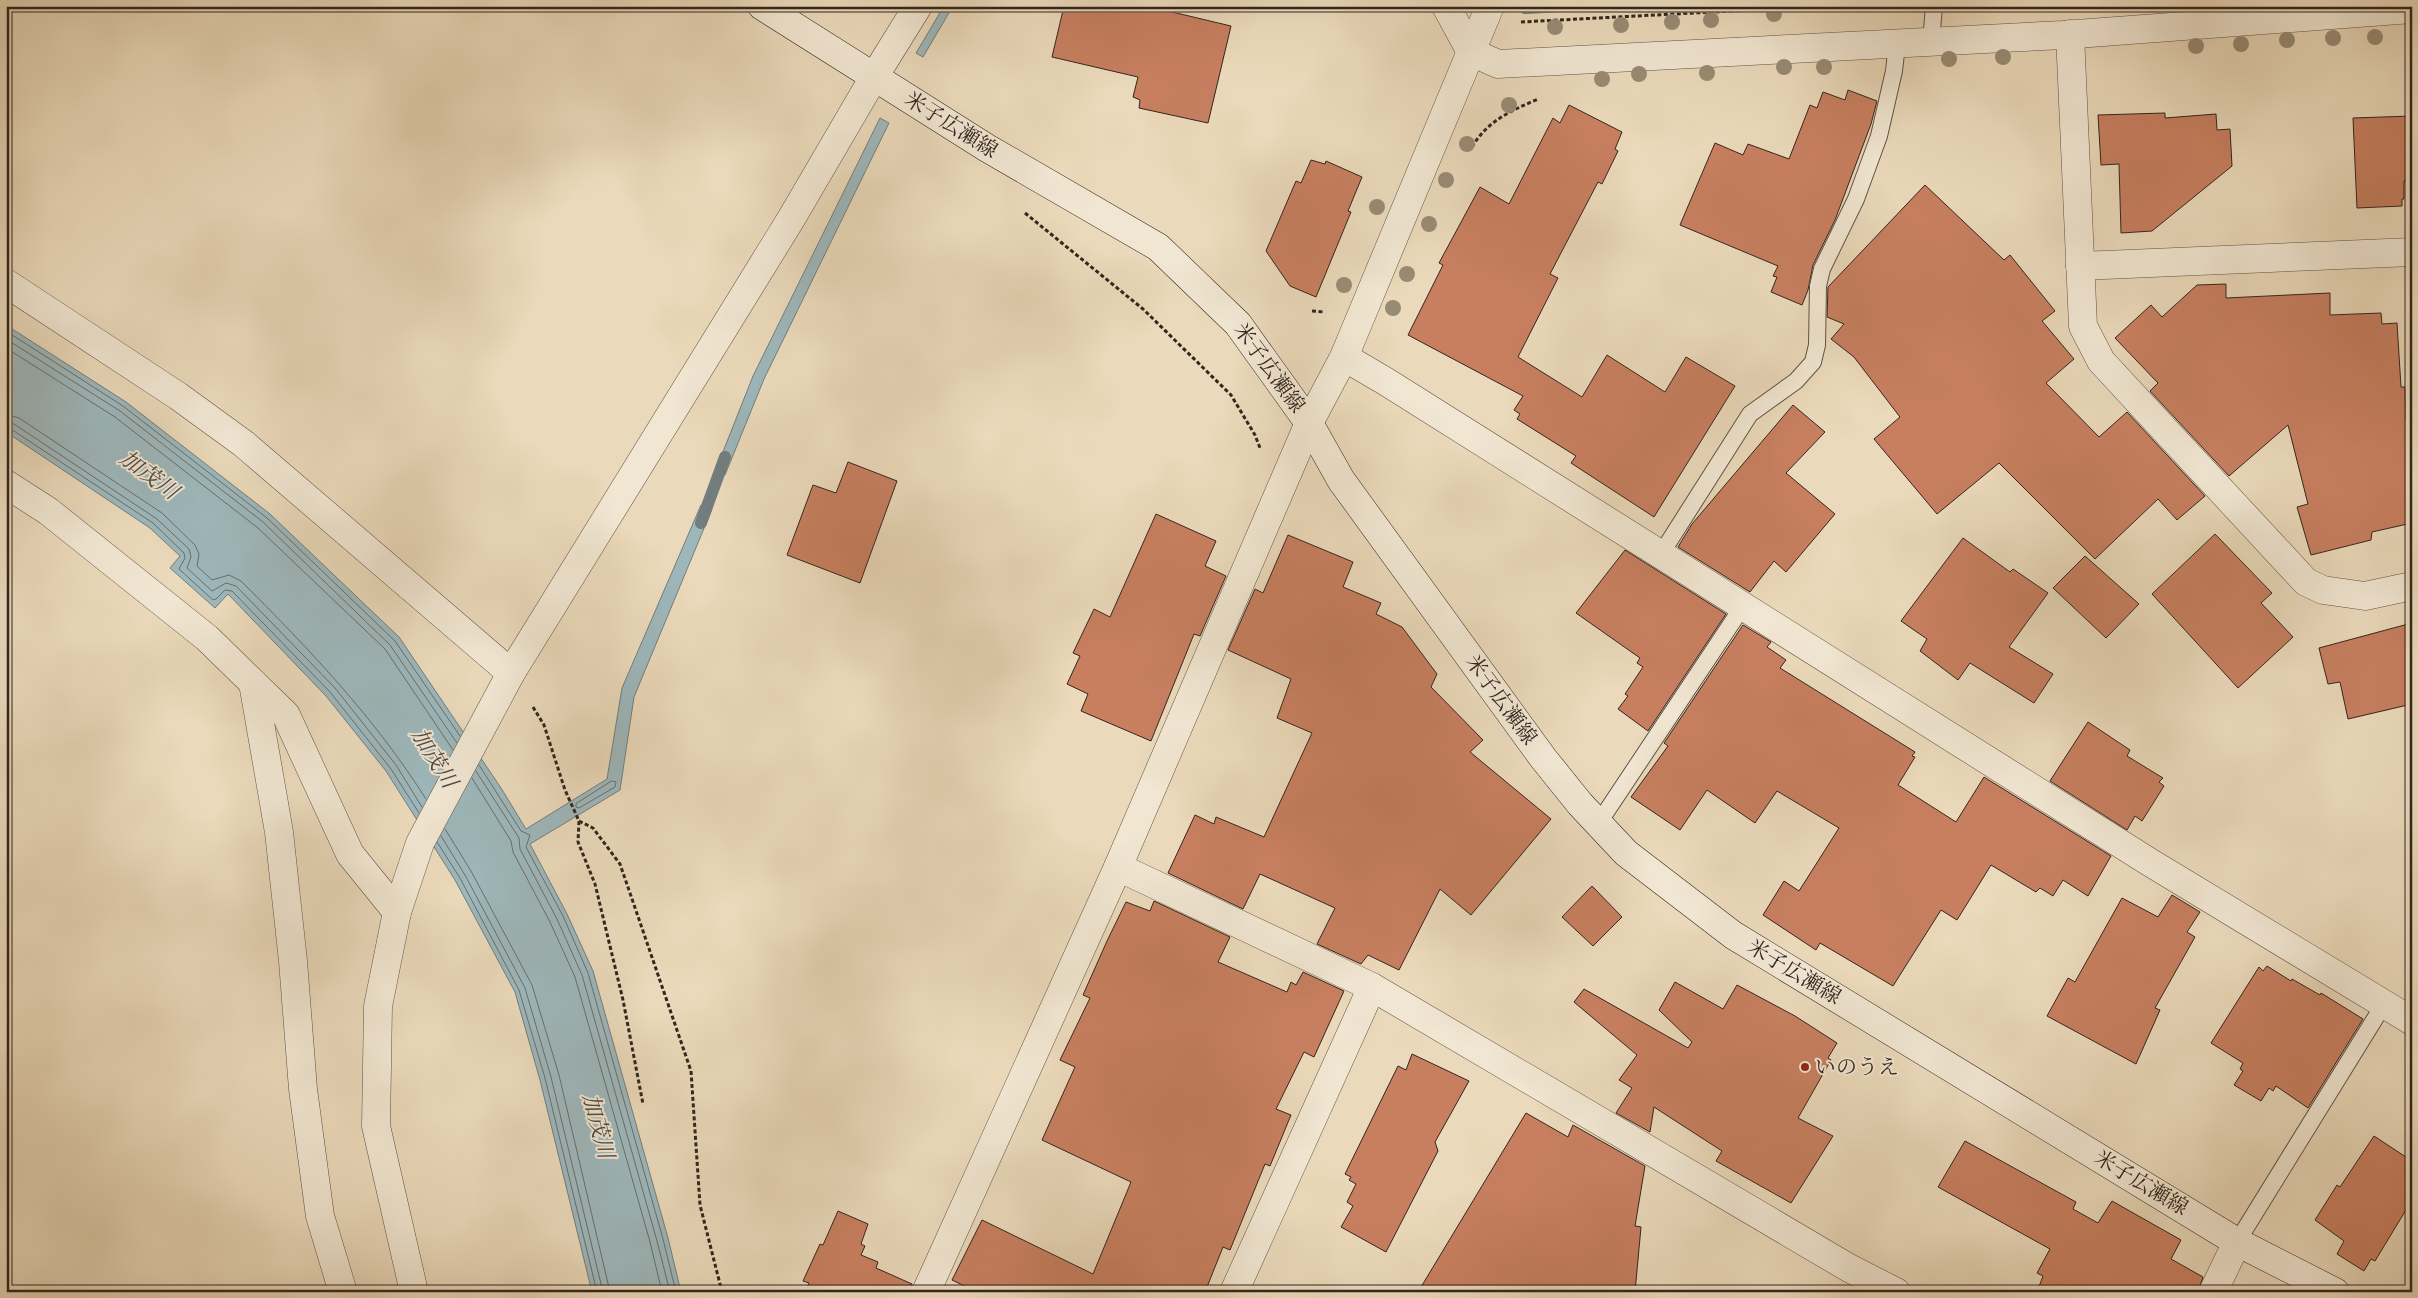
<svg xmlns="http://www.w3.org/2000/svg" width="2418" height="1298" font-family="'IM FELL Double Pica','Noto Serif JP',serif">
  <rect width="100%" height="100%" fill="#ead9ba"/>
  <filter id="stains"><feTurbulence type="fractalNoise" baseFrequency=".004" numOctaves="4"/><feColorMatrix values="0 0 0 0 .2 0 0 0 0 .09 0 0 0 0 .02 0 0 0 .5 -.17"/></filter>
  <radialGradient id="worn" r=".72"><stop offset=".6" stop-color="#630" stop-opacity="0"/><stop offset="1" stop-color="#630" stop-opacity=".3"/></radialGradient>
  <g fill="#9db7bb" stroke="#737d7d">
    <polygon points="944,6 953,6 923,57 916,53"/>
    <polygon points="880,118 889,123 764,379 725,475 715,472 753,376"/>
    <polygon points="6,325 126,402 270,514 399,637 501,788 526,829 607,779 622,688 701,505 712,509 634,697 620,790 530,844 567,914 593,971 668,1238 681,1292 592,1292 540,1080 515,992 455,880 386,771 326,696 228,594 215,608 170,568 180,556 150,528 6,432"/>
  </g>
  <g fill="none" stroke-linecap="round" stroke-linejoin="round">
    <g stroke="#686e6d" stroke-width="1">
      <polyline points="6,331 123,406 267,518 395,641 460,736"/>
      <polyline points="6,339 120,411 263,522 390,645 457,743"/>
      <polyline points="6,348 115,417 258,528 385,649 453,750"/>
      <path d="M 6,414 L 19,418 L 162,513 L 195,545 L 199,554 L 197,566 L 212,580 L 229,575 L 241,581 C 310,650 374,717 426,799"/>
      <polyline points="6,422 14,424 157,519 189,549 191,557 187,568 212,591 226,583 236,586 335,688 396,765 422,807"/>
      <polyline points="6,428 11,429 153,523 184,553 185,558 179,569 213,600 216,599 225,590 232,591 330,692 391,769 419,813"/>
      <polyline points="479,765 521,831 530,835 526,847 563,916 588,973 663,1239 676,1292"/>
      <polyline points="476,771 519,838 520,849 557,919 582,975 657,1241 670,1292"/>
      <polyline points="472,778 511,841 513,852 550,922 575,977 650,1242 662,1292"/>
      <polygon points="612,781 616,782 615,787 579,808 576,807 576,804"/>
      <polyline points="445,829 471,871 532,985 559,1075 610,1292"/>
      <polyline points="441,836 465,875 525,988 551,1077 603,1292"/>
      <polyline points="437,842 460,878 519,990 545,1078 597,1292"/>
    </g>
    <g stroke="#737d7d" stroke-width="12">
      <polyline points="1525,8 1563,6"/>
      <polyline points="701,523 725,457"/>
    </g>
  </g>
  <g fill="#c77f60" stroke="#33251f">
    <polygon points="1064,6 1147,6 1231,26 1208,123 1139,108 1140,100 1133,97 1138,77 1052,57"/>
    <polygon points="1848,90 1877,101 1871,124 1835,220 1813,265 1808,290 1802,305 1771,292 1777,277 1773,276 1778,266 1680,225 1715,143 1743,155 1748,144 1789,159 1810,105 1817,108 1823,92 1845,100"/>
    <polygon points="1569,105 1622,132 1615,149 1618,151 1602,184 1598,182 1550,274 1558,278 1518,357 1582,397 1607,355 1665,392 1686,357 1735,386 1654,517 1571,463 1576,456 1517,419 1520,414 1514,410 1523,396 1408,335 1443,265 1439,263 1480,187 1509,204 1553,118 1560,123"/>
    <polygon points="2165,113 2165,118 2216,114 2217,130 2230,129 2232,166 2152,231 2121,233 2119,164 2101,165 2098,115"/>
    <polygon points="2412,116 2412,181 2404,181 2404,199 2402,199 2402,206 2357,208 2353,118"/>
    <polygon points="1311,160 1325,164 1326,161 1362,177 1348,211 1351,212 1316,297 1290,286 1266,251 1296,181 1301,183"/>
    <polygon points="1925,185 2004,260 2010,255 2055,311 2042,321 2074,359 2046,383 2099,437 2127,412 2205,496 2177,520 2158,499 2095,559 1999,463 1937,514 1874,439 1900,417 1854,357 1831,339 1844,324 1827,317 1828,287"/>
    <polygon points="2226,284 2226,298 2330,293 2330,315 2381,313 2382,324 2397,323 2401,387 2405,387 2406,421 2412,420 2412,523 2372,532 2371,540 2311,555 2297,507 2308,504 2288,425 2229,476 2150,391 2158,383 2115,338 2151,305 2162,317 2197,285"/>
    <polygon points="1793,405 1825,432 1786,473 1835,514 1786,572 1774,561 1750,592 1678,547 1692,524"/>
    <polygon points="848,462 897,481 860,583 787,555 813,485 836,493"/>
    <polygon points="1156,514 1216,541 1205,566 1226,576 1200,636 1194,634 1151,741 1081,711 1088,694 1067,684 1080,656 1073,653 1094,609 1110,617"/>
    <polygon points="2215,534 2272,593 2261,603 2293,637 2238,688 2152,594"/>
    <polygon points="1288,535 1353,562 1343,587 1381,603 1376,614 1402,627 1437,674 1431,687 1483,740 1470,752 1551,819 1471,915 1440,889 1399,970 1368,955 1361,964 1317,944 1335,908 1260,874 1243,909 1168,873 1195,815 1214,824 1216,817 1264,837 1312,733 1277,718 1291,679 1228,650 1255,589 1263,593"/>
    <polygon points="1963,538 2010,572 2013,569 2048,593 2009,647 2053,674 2034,703 1970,663 1958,680 1920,651 1927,639 1901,621"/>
    <polygon points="1625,550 1726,614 1648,731 1618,709 1628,696 1625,694 1643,667 1637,663 1640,658 1576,613"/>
    <polygon points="2085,556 2139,604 2106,638 2053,588"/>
    <polygon points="2412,623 2412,704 2348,719 2340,682 2328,684 2319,648"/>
    <polygon points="1743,625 1771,642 1767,647 1786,660 1780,668 1915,752 1912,756 1915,757 1898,785 1956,822 1984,777 2111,856 2088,896 2063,880 2053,896 2040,888 2036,892 1991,865 1957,920 1941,910 1893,986 1820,943 1816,950 1763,915 1784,881 1799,891 1839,828 1777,791 1755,823 1707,790 1680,830 1631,797 1668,746 1664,743"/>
    <polygon points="2088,722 2130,750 2127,756 2163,778 2159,782 2164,786 2142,821 2135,816 2127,830 2050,781"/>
    <polygon points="1592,886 1622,917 1593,946 1562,917"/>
    <polygon points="2172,895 2200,912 2187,932 2195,937 2155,1008 2160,1010 2136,1064 2047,1016 2068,978 2075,982 2122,898 2158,917"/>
    <polygon points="1154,901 1230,937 1218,962 1287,992 1291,982 1296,985 1303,972 1344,991 1314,1057 1304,1052 1276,1109 1291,1115 1270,1166 1265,1164 1230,1250 1223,1247 1205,1292 977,1292 952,1280 982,1220 1093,1274 1131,1182 1042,1140 1075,1067 1060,1060 1090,998 1083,995 1107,941 1126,902 1150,911"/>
    <polygon points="2267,966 2291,981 2292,979 2320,995 2321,993 2363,1019 2308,1108 2276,1086 2273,1091 2269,1088 2261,1101 2234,1085 2243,1071 2240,1069 2243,1063 2211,1043 2259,967 2263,971"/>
    <polygon points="1675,982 1723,1009 1737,985 1795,1016 1837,1043 1828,1058 1831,1060 1798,1118 1833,1136 1791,1203 1716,1161 1722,1151 1654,1107 1650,1132 1616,1113 1632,1088 1619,1080 1637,1055 1574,1002 1584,989 1688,1048 1692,1042 1659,1010"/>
    <polygon points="1412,1054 1469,1081 1435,1142 1438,1151 1386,1252 1341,1227 1353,1206 1347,1202 1356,1184 1349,1180 1351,1177 1345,1174 1398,1066 1406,1070"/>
    <polygon points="1526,1113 1568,1137 1573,1125 1645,1166 1635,1226 1641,1227 1635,1292 1418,1292"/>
    <polygon points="2374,1136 2412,1161 2412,1200 2375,1261 2371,1259 2364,1271 2337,1254 2344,1241 2315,1220 2337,1185 2340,1187"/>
    <polygon points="1965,1141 2076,1202 2073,1209 2098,1223 2112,1201 2181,1240 2171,1259 2203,1277 2198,1292 2037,1292 2043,1276 2037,1273 2050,1249 1938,1187"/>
    <polygon points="838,1211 868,1224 861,1244 865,1246 861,1255 878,1262 876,1268 912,1284 911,1292 805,1292 809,1283 803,1281 820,1244 823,1245"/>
  </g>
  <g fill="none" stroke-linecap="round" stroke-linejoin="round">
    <g stroke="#615246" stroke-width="18">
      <g id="service">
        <polyline points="1931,42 1934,6"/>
        <polyline points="1661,554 1750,414 1796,381 1813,362 1817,345 1818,286 1822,269 1856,199 1879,136 1894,71 1897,44"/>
        <polyline points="1598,824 1743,606"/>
        <polyline points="2237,1242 2384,1004"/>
      </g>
    </g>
    <g stroke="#615246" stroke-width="29">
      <g id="minor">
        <polyline points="1446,6 1471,52 1498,64 2063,35 2412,9"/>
        <polyline points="2070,34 2083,326 2101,361 2306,582 2323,590 2365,596 2412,586"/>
        <polyline points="874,77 918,6"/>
        <polyline points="2080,266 2412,252"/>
        <polyline points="6,283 178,396 244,444 511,673"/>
        <polyline points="1344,357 1385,381 2151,863 2412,1021"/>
        <polyline points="6,484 48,511 207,638 286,715 350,854 397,912"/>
        <polyline points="253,683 279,832 293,961 303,1089 320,1216 343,1292"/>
        <polyline points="1118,867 1372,987 1849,1268 1896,1292"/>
        <polyline points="926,1292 1118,867 1309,423 1344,357 1490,6"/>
        <polyline points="1234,1292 1372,987"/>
        <polyline points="2213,1292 2237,1242"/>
      </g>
    </g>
    <g stroke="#615246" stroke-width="29">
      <polyline id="tertiary" points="414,1292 376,1126 378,1006 397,912 420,843 511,673 791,219 874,77"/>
    </g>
    <g stroke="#33251f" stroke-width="29">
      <polyline id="secondary" points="762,6 987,148 1158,247 1238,324 1309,423 1341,480 1543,758 1580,804 1626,853 1733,935 2237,1242 2335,1292"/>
    </g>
    <g stroke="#33251f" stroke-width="3" stroke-dasharray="4 2.5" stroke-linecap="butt">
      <polyline points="1521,22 1828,6"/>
      <path d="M 1472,147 C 1488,120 1511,111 1538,99"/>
      <polyline points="1025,213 1143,309 1231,395 1255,435 1260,448"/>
      <polyline points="1312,311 1324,312"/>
      <polyline points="533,707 544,725 565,790 579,821 578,842 595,884 623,1000 643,1104"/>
      <polyline points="579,821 593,828 620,864 691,1071 700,1205 722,1292"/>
    </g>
    <use href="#service" stroke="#f1e6d2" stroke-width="16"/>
    <use href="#minor" stroke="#f1e6d2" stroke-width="28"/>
    <use href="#tertiary" stroke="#f1e6d2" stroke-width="28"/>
    <use href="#secondary" stroke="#f1e6d2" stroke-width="28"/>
  </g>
  <g fill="#988b74">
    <circle cx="1774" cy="14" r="8"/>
    <circle cx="1711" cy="20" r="8"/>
    <circle cx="1672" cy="22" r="8"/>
    <circle cx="1621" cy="25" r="8"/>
    <circle cx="1555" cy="27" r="8"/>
    <circle cx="2375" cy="37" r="8"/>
    <circle cx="2333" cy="38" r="8"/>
    <circle cx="2287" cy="40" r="8"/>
    <circle cx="2241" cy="44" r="8"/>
    <circle cx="2196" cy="46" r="8"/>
    <circle cx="2003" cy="57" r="8"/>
    <circle cx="1949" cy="59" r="8"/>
    <circle cx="1784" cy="67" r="8"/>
    <circle cx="1824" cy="67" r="8"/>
    <circle cx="1707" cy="73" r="8"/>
    <circle cx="1639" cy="74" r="8"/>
    <circle cx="1602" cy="79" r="8"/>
    <circle cx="1509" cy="105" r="8"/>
    <circle cx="1467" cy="144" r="8"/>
    <circle cx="1446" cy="180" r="8"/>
    <circle cx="1377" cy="207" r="8"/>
    <circle cx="1429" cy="224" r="8"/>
    <circle cx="1407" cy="274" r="8"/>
    <circle cx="1344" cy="285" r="8"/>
    <circle cx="1393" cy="308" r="8"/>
  </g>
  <circle fill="#8f2418" stroke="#f1e6d2" stroke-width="2" cx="1805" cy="1067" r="5"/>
  <g text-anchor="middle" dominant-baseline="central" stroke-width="4" stroke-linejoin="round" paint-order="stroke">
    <g font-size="21" fill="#33251f" stroke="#f1e6d2">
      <text transform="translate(951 125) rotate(32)">米子広瀬線</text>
      <text transform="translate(1269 368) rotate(54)">米子広瀬線</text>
      <text transform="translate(1501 700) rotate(54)">米子広瀬線</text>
      <text transform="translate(1794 972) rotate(31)">米子広瀬線</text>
      <text transform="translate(2141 1183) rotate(31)">米子広瀬線</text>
    </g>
    <g font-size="21" fill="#33251f" stroke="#f1e6d2" text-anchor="start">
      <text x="1815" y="1067">いのうえ</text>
    </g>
    <g font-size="22" font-style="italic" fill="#4e4a46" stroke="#f1e6d2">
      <text transform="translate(149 475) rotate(36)">加茂川</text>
      <text transform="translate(434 758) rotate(58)">加茂川</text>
      <text transform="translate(598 1126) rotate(75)">加茂川</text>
    </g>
  </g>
  <rect width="2418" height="1298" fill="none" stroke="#ead9ba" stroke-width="25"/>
  <rect x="8" y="8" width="2403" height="1283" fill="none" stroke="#33251f" stroke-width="2.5"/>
  <rect x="12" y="12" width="2393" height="1273" fill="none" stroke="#33251f"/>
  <rect width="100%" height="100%" filter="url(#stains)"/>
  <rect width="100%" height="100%" fill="url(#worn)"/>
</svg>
